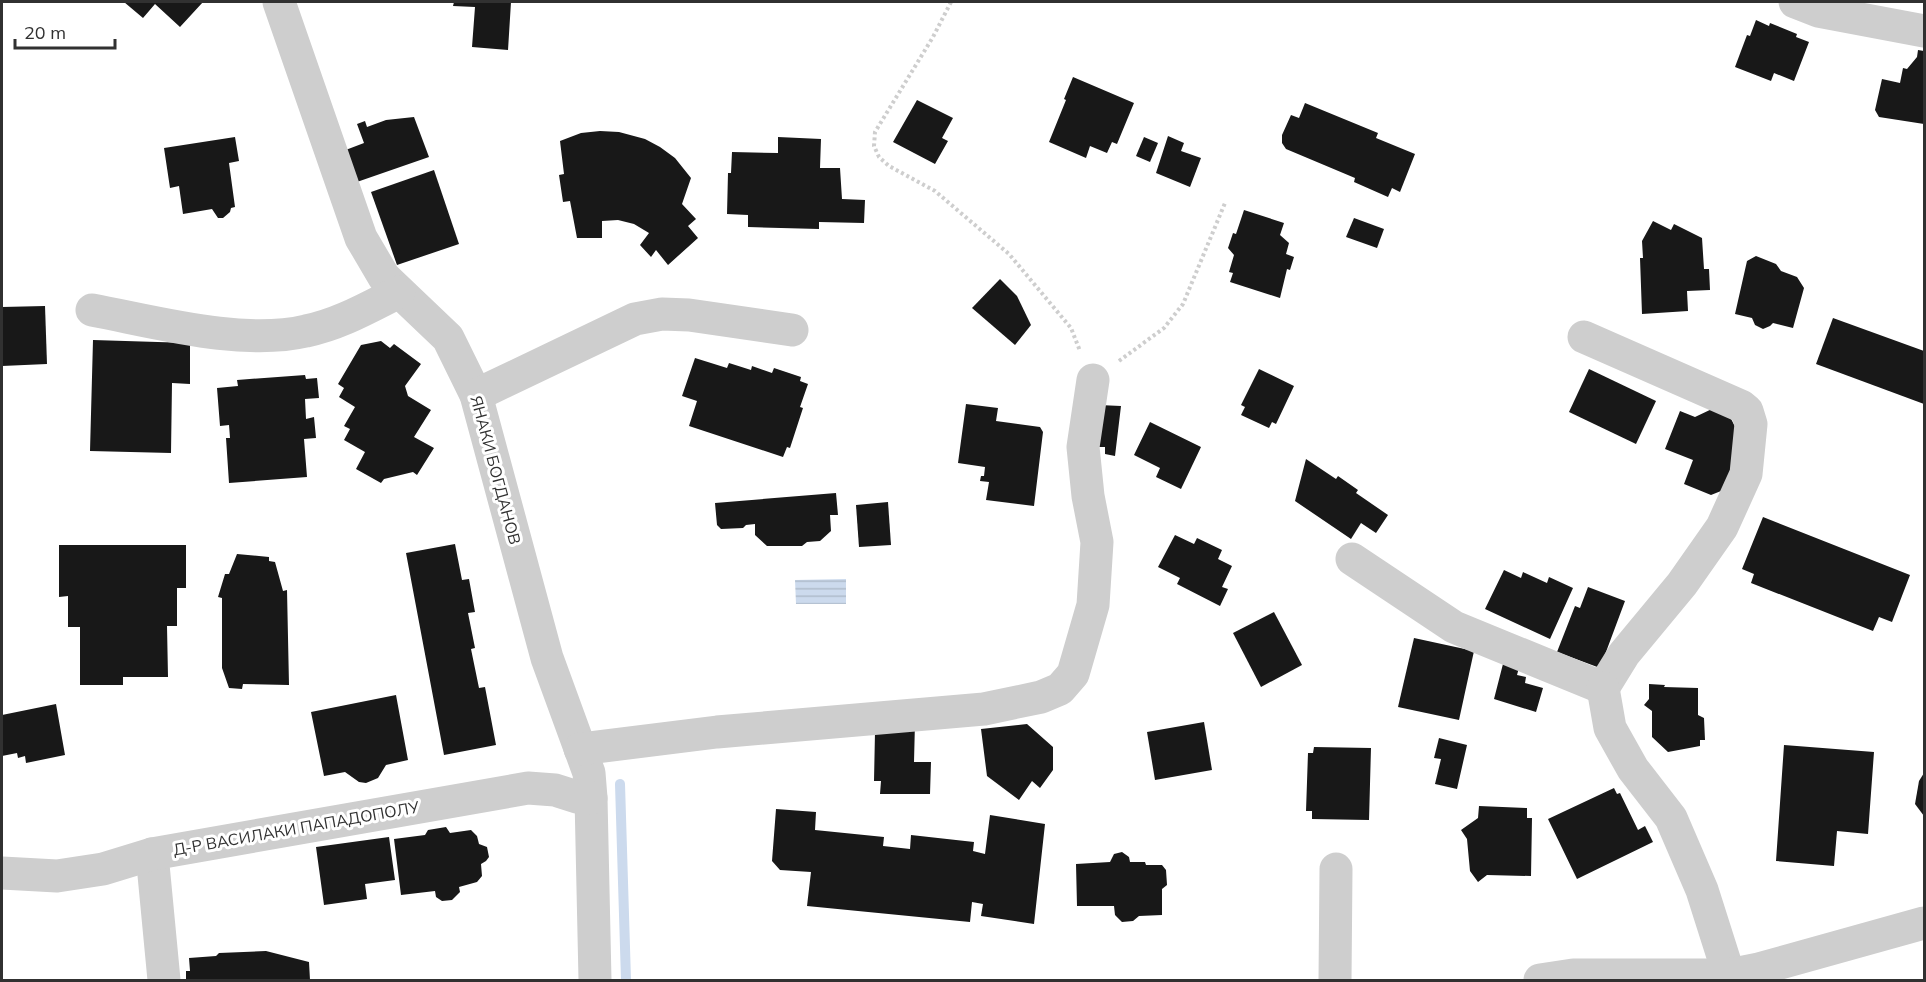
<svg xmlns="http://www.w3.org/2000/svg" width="1926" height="982" font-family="Mulish,sans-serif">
  <defs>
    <pattern id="water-rules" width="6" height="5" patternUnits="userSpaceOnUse" patternTransform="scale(1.5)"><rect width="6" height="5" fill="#ccdaed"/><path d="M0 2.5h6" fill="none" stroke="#b0bccc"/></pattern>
  </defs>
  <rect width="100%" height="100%" fill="#fff"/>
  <polygon fill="url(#water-rules)" points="846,579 846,604 796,604 795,580"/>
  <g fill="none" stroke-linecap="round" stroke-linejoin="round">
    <polyline stroke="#ccdaed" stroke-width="10" points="620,784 626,980"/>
  </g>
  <g fill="#181818">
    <polygon points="124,2 203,2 180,27 155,4 143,18"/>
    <polygon points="454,2 511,2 508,50 472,47 475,7 453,6"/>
    <polygon points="1756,20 1769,26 1770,23 1797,34 1796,37 1809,42 1794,81 1774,73 1771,81 1735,67 1747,35 1750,36"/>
    <polygon points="1918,50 1924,51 1924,124 1879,117 1875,110 1882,79 1900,83 1903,68 1907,69 1917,57"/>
    <polygon points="1073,77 1134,103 1117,144 1112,142 1107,153 1090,146 1086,158 1049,142 1066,100 1064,99"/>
    <polygon points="917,100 953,118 942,138 948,141 935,164 893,142"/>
    <polygon points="1305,103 1378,133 1376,138 1415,154 1400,192 1392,188 1388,197 1354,182 1355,178 1286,149 1282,143 1282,135 1291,115 1299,118"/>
    <polygon points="414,117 429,157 354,183 343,151 364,143 357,124 365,121 367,127 386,120"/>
    <polygon points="600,131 619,132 645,139 660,147 675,158 691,178 682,204 696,219 688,226 698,238 668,265 656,250 651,257 640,245 649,233 634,224 618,220 602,221 602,238 577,238 570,201 563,202 559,175 564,174 560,141 581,133"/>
    <polygon points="1168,136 1184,143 1181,151 1201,158 1190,187 1156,173"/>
    <polygon points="235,137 239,161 229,163 235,207 231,208 230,212 223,218 218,218 212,209 183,214 179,186 170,188 164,148"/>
    <polygon points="778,137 821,139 820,168 840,168 842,199 865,200 864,223 819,222 819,229 748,227 748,215 727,214 728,173 731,173 732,152 778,153"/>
    <polygon points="1144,137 1158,143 1150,162 1136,156"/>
    <polygon points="434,170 459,244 397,265 371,192"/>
    <polygon points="1244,210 1284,223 1280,235 1289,243 1286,254 1294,257 1290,270 1287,269 1280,298 1230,282 1233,273 1229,272 1234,255 1228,248 1233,233 1236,234"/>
    <polygon points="1354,218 1384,229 1377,248 1346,237"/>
    <polygon points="1653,221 1671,230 1674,224 1702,238 1704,269 1709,269 1710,290 1687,291 1688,311 1642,314 1640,258 1643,258 1642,241"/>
    <polygon points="1756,256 1776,264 1781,271 1797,277 1804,288 1793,328 1773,323 1770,326 1763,329 1755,325 1752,318 1735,314 1747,261"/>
    <polygon points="1000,279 1017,296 1031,325 1015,345 972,308"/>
    <polygon points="45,306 47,364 2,366 2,307"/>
    <polygon points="1833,318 1924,351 1924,404 1816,364"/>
    <polygon points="93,340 190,343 190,384 172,383 171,453 90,451"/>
    <polygon points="381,341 390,348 394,344 421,364 405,386 408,396 431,410 414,437 434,448 417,475 413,472 384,479 381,483 356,469 365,452 344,440 350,429 344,426 355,407 339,397 344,388 338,384 361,345"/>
    <polygon points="695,358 727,368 729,363 751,370 752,366 772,373 774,368 801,377 800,381 808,384 800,407 803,408 790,448 787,447 783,457 689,426 697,401 682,396"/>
    <polygon points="1259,369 1294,386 1276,424 1272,422 1269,428 1241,415 1245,407 1241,405"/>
    <polygon points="1589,369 1656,401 1636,444 1569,412"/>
    <polygon points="305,375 306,379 317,378 319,398 305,399 306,419 314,417 316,438 304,439 307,477 229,483 226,438 230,438 229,425 220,426 217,388 238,386 237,380"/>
    <polygon points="966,404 998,408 996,421 1040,427 1043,432 1034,506 986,500 989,482 980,481 981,476 984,476 985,467 958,463"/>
    <polygon points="1099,405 1121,406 1115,456 1105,454 1105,447 1092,447"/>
    <polygon points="1714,408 1729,415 1742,440 1726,489 1711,495 1684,484 1693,460 1665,449 1680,411 1695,417"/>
    <polygon points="1150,422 1201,447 1181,489 1156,477 1160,468 1134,455"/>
    <polygon points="1306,459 1336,479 1338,476 1358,490 1356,493 1388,515 1376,533 1361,523 1351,539 1295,501"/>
    <polygon points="836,493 838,515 830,515 831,531 820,541 807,542 802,546 767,546 755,535 755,524 746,525 743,528 721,529 717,525 715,503"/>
    <polygon points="888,502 891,545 859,547 856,505"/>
    <polygon points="1763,517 1910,575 1892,622 1879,617 1873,631 1751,583 1754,574 1742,569"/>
    <polygon points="1175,535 1194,544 1197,538 1222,550 1218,559 1232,566 1222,587 1228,589 1220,606 1177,584 1180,578 1158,567"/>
    <polygon points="455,544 462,580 469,579 475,612 468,613 475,648 471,649 479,688 485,687 496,745 444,755 406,553"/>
    <polygon points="59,545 186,545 186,588 177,588 177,626 167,626 168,677 123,677 123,685 80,685 80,627 68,627 68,596 59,597"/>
    <polygon points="237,554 269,557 269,561 275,562 283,591 287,590 289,685 243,684 242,689 229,688 222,668 222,598 218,597 225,574 229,574"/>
    <polygon points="1504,570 1521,578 1523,572 1547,583 1549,577 1573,588 1550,639 1485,609"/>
    <polygon points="1588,587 1625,601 1600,668 1557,652 1575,606 1580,608"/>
    <polygon points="1274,612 1302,665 1261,687 1233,633"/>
    <polygon points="1414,638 1474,651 1459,720 1398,707"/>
    <polygon points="1504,660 1520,664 1517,675 1526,677 1525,683 1543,688 1536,712 1494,699"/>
    <polygon points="1649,684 1665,685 1664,687 1698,688 1698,715 1704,718 1705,740 1700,740 1700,746 1668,752 1652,737 1652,711 1644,705 1649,699"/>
    <polygon points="396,695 408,760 386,765 378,778 366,783 359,782 345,772 324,776 311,712"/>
    <polygon points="56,704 65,755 26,763 25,756 18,758 17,753 2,756 2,715"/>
    <polygon points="915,722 914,762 931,762 930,794 880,794 881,781 874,781 875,732"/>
    <polygon points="1204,722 1212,770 1155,780 1147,732"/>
    <polygon points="1027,724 1053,747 1053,770 1040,788 1032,781 1019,800 987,776 981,729"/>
    <polygon points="1439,738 1467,745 1457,789 1435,784 1441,759 1434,758"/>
    <polygon points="1784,745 1874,752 1868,834 1837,831 1834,866 1776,861"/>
    <polygon points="1314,747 1371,748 1369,820 1312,819 1312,811 1306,811 1308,753 1313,753"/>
    <polygon points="1924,773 1924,816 1915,804 1919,781"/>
    <polygon points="1614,788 1617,794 1620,793 1638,830 1645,826 1653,842 1577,879 1548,819"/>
    <polygon points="1479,806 1527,808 1527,818 1532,818 1531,876 1487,875 1478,882 1470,871 1467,839 1461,830 1478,818"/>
    <polygon points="776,809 816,812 815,830 884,837 883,846 910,849 911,835 974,842 973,851 985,854 990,815 1045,824 1034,924 981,916 983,904 972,902 970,922 807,906 811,872 780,870 772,861"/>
    <polygon points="446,827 450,833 471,830 477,836 479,844 487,847 489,857 486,861 481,864 482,876 477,882 459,887 460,892 452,900 442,901 436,897 435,891 401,895 394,839 425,835 428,830"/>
    <polygon points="389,837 395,880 365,884 367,899 324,905 316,847"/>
    <polygon points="1122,852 1129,857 1130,862 1145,862 1146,865 1162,865 1166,870 1167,885 1162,889 1162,915 1139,916 1133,921 1122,922 1115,915 1114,906 1077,906 1076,864 1110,862 1114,854"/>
    <polygon points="266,951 309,962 310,980 186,980 186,971 190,971 189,958 216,956 219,953"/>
  </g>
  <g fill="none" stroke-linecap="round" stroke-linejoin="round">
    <g stroke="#cecece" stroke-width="4" stroke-dasharray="3 3" stroke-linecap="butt">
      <polyline points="951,2 933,37 875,132 874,146 879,157 889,166 935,191 1009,254 1071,328 1080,351"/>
      <polyline points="1119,361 1164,328 1183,304 1225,203"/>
    </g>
    <g stroke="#cecece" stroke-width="33">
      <polyline points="279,2 361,238 384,277 448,338 476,395 547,658 589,773 591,798 595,980"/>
      <polyline points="1795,2 1818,11 1924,31"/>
      <path d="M 92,310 C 156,322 242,346 306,331 C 340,324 369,307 399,292"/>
      <polyline points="476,395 635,319 662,314 689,315 792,330"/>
      <polyline points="1352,559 1454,627 1603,688 1624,654 1682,584 1722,527 1746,474 1751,424 1747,411 1741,406 1584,337"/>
      <polyline points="1603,688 1610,728 1633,769 1671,818 1702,890 1729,975"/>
      <polyline points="580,749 717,732 984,709 1041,697 1060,689 1073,674 1093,605 1097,542 1088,496 1083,447 1093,380"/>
      <polyline points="152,854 164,980"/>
      <polyline points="2,873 57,876 103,869 152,854 528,788 555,790 577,797 591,798"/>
      <polyline points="1335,980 1336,869"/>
      <polyline points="1540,980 1573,975 1729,975 1759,969 1924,923"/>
    </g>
  </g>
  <g text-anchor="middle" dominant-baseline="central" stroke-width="6" stroke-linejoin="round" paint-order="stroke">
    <g font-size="16" fill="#313131" stroke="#fff">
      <text transform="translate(496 470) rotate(75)">ЯНАКИ БОГДАНОВ</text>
      <text transform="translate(296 828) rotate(-10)">Д-Р ВАСИЛАКИ ПАПАДОПОЛУ</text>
    </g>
  </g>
  <rect width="1926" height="982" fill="none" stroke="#313131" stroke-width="6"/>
  <path d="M15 39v9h100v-9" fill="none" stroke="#313131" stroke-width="3"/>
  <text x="24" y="39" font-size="18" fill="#313131" stroke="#ffffff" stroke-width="4.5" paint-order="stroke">20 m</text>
</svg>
